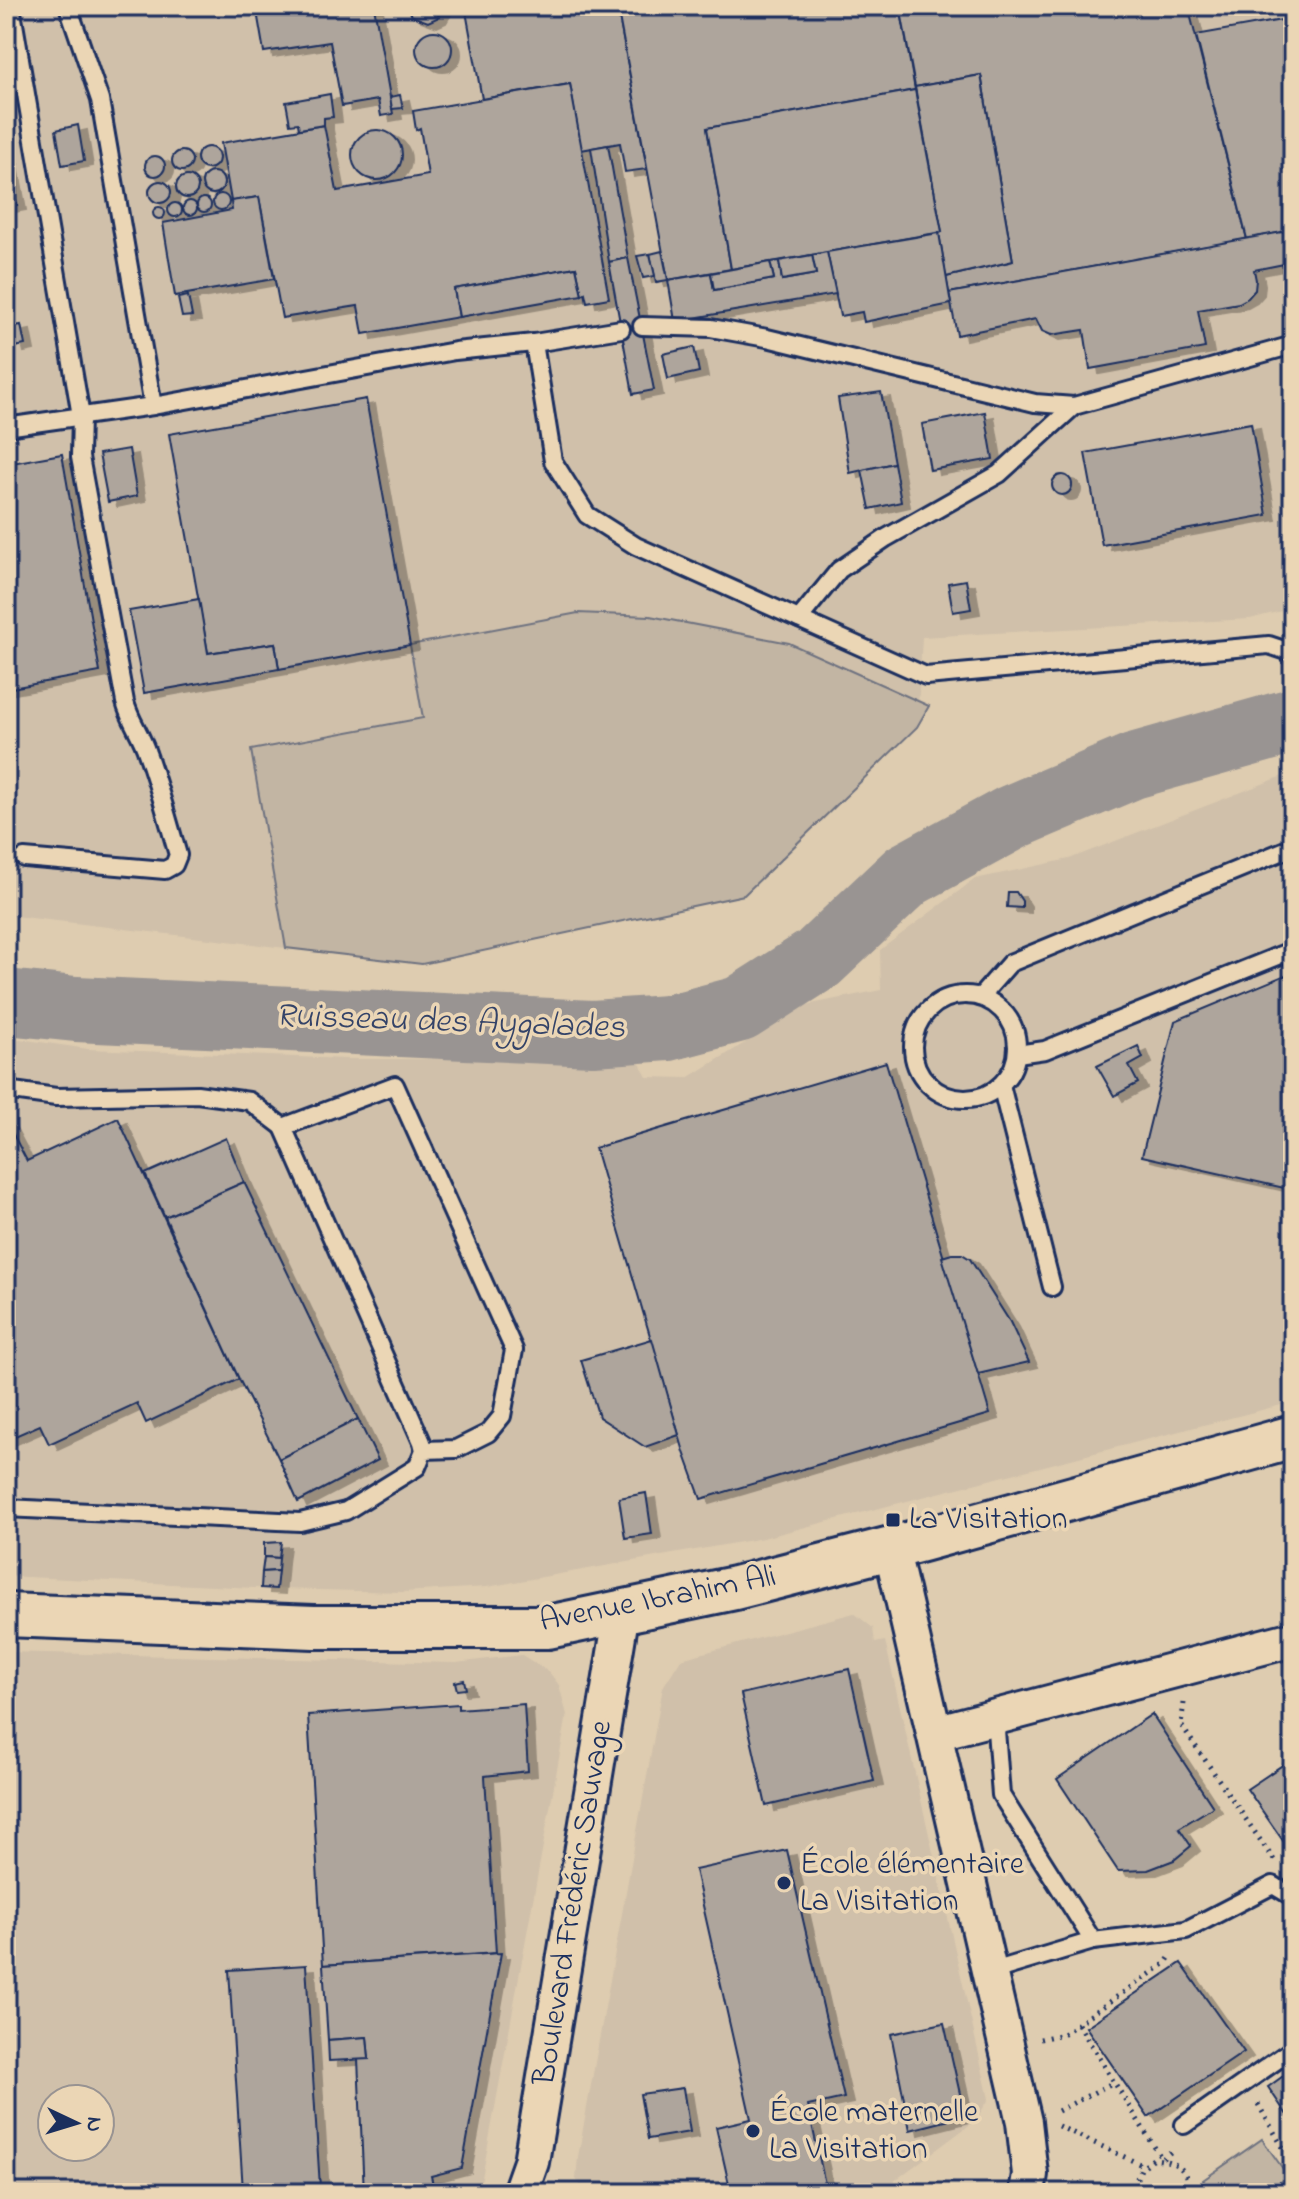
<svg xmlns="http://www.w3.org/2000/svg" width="1299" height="2199" font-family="'Indie Flower',sans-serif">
  <defs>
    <filter id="shadow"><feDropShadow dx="9" dy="5" stdDeviation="0" flood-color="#0004"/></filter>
  </defs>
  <rect width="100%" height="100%" fill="#deccb0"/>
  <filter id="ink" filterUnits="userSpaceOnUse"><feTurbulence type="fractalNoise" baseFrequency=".0125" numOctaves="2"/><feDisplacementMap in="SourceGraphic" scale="16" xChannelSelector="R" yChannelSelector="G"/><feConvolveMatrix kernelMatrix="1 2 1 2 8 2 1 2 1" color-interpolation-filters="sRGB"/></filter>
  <g filter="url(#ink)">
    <g fill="#d0c0aa" fill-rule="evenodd">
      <polygon points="6,6 1293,6 1293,608 1250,619 922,637 917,727 744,895 422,964 6,915"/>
      <polygon points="1293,772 1293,1402 763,1538 487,1587 403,1592 276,1589 6,1576 6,1037 88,1049 347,1059 492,1059 634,1052 647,1077 688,1078 806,1005 881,990 880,950 975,879 1069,859"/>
      <polygon points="854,1613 873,1628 875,1643 885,1641 989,2099 975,2121 878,2193 586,2193 576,2179 578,2157 663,1687 681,1659"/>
      <path d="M 6,1652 L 456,1663 L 522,1655 L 549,1672 L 559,1685 L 567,1715 L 482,2178 L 477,2193 L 6,2193 ZM 52,2099 L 100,2099 L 100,2147 L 52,2147 Z"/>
    </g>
    <g fill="#c2b5a3" stroke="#6e7280" stroke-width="2">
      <polygon points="578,613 650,616 789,643 929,706 917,727 744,895 422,964 286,948 251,750 423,718 410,645"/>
      <polygon points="1262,2139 1288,2176 1264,2193 1212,2193 1203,2180"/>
    </g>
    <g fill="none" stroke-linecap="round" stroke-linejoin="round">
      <polyline stroke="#999492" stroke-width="66" points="6,1002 76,1009 593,1033 668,1028 740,1009 818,959 907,875 1013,817 1133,766 1293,721"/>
    </g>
    <g fill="#aea59c" stroke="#1b2f5e" stroke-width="2" filter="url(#shadow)">
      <polygon points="256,6 374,6 393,114 381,116 378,100 342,106 330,42 264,52"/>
      <polygon points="407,6 444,6 437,18 428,22 412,16"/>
      <polygon points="465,6 617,6 647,169 625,172 620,143 581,150 570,84 482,99"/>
      <polygon points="617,6 900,6 915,90 707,128 731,269 668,280"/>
      <polygon points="900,6 1188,6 1247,239 949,293 946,277 1013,261 981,75 915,87"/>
      <polygon points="1293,18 1293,230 1247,239 1196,35"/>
      <circle cx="434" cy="49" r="18"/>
      <polygon points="981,75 1013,261 946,277 939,233 942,232 915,87"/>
      <polygon points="570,84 609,298 587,302 585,293 582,295 576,267 454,289 459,317 363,334 358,306 282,318 259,197 231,201 221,143 324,125 337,191 428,175 420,128 416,130 413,111"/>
      <polygon points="915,90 942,232 731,269 707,128"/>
      <polygon points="330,94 333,117 324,118 324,125 299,129 298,123 290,124 286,102"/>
      <polygon points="400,95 403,108 392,109 390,97"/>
      <polygon points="78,125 84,161 62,165 56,130"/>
      <circle cx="377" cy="155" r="25"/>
      <polygon points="6,145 17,205 6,207"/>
      <polygon points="608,145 628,258 609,262 591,148"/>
      <circle cx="208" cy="158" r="11"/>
      <circle cx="182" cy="161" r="10"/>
      <circle cx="155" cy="166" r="10"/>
      <circle cx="213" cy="183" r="11"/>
      <circle cx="187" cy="187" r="11"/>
      <circle cx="160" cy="192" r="11"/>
      <circle cx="221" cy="202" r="8"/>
      <polygon points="259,197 274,279 175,296 163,223 232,210 231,201"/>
      <circle cx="204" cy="205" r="7"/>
      <circle cx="190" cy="208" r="7"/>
      <circle cx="175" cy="210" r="7"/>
      <circle cx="159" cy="213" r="6"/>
      <polygon points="1293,230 1293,286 1287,287 1284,264 1254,270 1256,280 1255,290 1248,298 1239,303 1198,310 1205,348 1090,369 1084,330 1051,335 1042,331 1036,319 957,335 949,293"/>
      <polygon points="939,233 951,304 864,322 862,312 840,316 827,252"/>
      <polygon points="662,251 668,280 656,282 650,254"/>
      <polygon points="827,252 836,294 675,321 668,280 711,273 714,290 774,279 770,262 779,261 782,280 816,274 812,255"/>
      <polygon points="650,254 655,276 643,278 637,256"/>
      <polygon points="812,255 816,274 782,280 779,261"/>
      <polygon points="628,258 654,390 633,394 609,262"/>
      <polygon points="770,262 774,279 714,290 711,273"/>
      <polygon points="576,267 582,295 459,317 454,289"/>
      <polygon points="188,296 192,316 182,317 178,298"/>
      <polygon points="21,325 25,345 15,347 10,327"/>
      <polygon points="694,347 699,372 668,379 663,354"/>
      <polygon points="881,392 894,463 850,473 838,398"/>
      <polygon points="366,399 410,645 279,669 275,643 208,653 169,434"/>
      <polygon points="985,412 993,459 930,470 922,424"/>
      <polygon points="1251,423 1267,515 1102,545 1085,453"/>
      <polygon points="129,449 137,496 108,502 99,454"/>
      <polygon points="62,454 100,672 6,689 6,464"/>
      <polygon points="894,463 901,502 870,509 862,470"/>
      <circle cx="1062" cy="485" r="10"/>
      <polygon points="966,580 971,609 953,612 948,583"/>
      <polygon points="199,599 208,653 275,643 279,669 144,693 129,611"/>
      <polygon points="1008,892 1016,892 1022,901 1022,908 1007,907"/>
      <polygon points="1293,972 1293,1190 1142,1156 1175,1021"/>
      <polygon points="1138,1046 1143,1058 1129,1066 1138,1083 1114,1096 1097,1066"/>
      <polygon points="886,1062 990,1414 701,1499 684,1452 595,1148"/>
      <polygon points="118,1118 239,1379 146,1423 137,1403 49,1444 40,1425 6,1440 6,1121 27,1161"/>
      <polygon points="226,1138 244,1182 165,1217 145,1174"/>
      <polygon points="244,1182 358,1419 279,1459 239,1379 165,1217"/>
      <polygon points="952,1254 962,1254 970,1259 1010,1322 1029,1362 978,1374 942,1257"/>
      <polygon points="652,1339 679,1435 645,1447 599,1417 581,1360"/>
      <polygon points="358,1419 378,1460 298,1502 279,1459"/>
      <polygon points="646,1493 652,1534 625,1538 619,1498"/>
      <polygon points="281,1542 279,1558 264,1557 264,1543"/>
      <polygon points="264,1557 279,1558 278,1571 262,1572"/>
      <polygon points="278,1571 276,1589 261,1588 262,1572"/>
      <polygon points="849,1669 874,1781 766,1806 741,1694"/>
      <polygon points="464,1680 466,1689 457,1690 455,1682"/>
      <polygon points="458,1704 458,1709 524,1704 528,1771 485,1776 496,1953 323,1965 308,1715"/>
      <polygon points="1152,1714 1213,1807 1179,1828 1191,1846 1174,1860 1148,1870 1118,1871 1057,1779"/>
      <polygon points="1293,1758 1293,1855 1247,1789"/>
      <polygon points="787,1850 844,2098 808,2106 827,2193 731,2193 716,2127 751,2119 695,1870"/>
      <polygon points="501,1953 462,2168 431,2176 435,2193 364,2193 358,2059 369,2059 367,2037 328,2040 323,1965"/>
      <polygon points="1181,1963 1244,2052 1148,2117 1086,2027"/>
      <polygon points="306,1965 320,2187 243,2191 229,1970"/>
      <polygon points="944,2023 965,2116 910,2130 891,2034"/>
      <polygon points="367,2037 369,2059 329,2061 328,2040"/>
      <polygon points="1293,2069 1293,2124 1268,2087"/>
      <polygon points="683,2088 690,2132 648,2139 640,2094"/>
    </g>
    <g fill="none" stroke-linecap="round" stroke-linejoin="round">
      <g stroke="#1b2f5e" stroke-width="22">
        <g id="service">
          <path d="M 11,6 L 81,416 L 80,457 L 125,702 C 130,721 141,734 147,753 C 159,786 168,821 178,855 L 174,865 L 165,870 L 24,858"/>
          <polyline points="68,6 100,100 153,406"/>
          <polyline points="642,326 711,328 767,338 1035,403 1074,406 1293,345"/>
          <polyline points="534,343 553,461 587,515 636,546 926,676 1269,645 1293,653"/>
          <polyline points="6,427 153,406 455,351 534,343 621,329"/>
          <polyline points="799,619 839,570 886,538 999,474 1074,406"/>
          <circle cx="965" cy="1047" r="52"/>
          <polyline points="980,997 1010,963 1293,847"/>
          <polyline points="1017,1054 1045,1050 1293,950"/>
          <polyline points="1001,1085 1052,1287"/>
          <polyline points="6,1090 56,1097 197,1094 249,1101 283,1127"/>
          <polyline points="6,1508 300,1522 346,1511 417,1467 424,1450 422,1442 283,1127 395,1085 514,1350 502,1416 488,1433 456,1449 424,1450"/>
          <polyline points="995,1717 1001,1795 1093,1941 1186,1930 1273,1885 1293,1897"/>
          <polyline points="990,1972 1093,1941"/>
          <polyline points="1184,2125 1293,2049"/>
        </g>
      </g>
      <g stroke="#1b2f5e" stroke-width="40">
        <g id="minor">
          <polyline points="891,1547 1024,2122 1030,2174 1027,2193"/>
          <polyline points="935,1733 1293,1639"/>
          <polyline points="520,2193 531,2162 622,1611"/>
        </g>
      </g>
      <g stroke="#1b2f5e" stroke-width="48">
        <polyline id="tertiary" points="6,1615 314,1627 548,1627 735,1588 922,1540 1293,1437"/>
      </g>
      <g stroke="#1b2f5e" stroke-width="5" stroke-dasharray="2 6" stroke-linecap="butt">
        <polyline points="1184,1703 1181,1725 1274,1860"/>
        <polyline points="1078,2024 1162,2159 1174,2149"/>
        <polyline points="1040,2039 1063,2034 1166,1963 1169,1958"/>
        <polyline points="1258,2104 1293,2165"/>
        <polyline points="1058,2111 1114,2082"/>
        <polyline points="1058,2126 1144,2166"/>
        <path d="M 1102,2193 L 1134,2185 L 1141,2169 L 1153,2159 C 1174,2160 1192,2169 1186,2193"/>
      </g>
      <use href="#service" stroke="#ebd6b5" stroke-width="16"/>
      <use href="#minor" stroke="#ebd6b5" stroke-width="34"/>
      <use href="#tertiary" stroke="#ebd6b5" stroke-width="42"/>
    </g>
  </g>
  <g fill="#1b2f5e" stroke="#ebd6b5" stroke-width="3">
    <rect x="885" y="1512" width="16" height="16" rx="4"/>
    <circle cx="784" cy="1883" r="8"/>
    <circle cx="753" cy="2131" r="8"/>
  </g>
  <g text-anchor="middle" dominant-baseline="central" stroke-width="7" stroke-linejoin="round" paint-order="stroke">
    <g font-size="32" fill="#1b2f5e" stroke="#ebd6b5" text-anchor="start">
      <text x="909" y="1520">La Visitation</text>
      <text x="800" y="1865">École élémentaire<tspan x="800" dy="37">La Visitation</tspan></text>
      <text x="769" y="2113">École maternelle<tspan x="769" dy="37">La Visitation</tspan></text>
    </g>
    <g font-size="32" fill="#1b2f5e" stroke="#ebd6b5">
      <text transform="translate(658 1600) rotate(-11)">Avenue Ibrahim Ali</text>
      <text transform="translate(574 1903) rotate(-81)">Boulevard Frédéric Sauvage</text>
    </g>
    <g font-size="34" font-style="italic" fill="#344368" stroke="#ebd6b5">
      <text transform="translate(450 1023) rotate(2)">Ruisseau des Aygalades</text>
    </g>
  </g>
  <rect width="1299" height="2199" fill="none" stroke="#ebd6b5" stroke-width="32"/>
  <rect x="16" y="16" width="1267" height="2167" fill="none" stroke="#1b2f5e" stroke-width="3" filter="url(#ink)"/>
  <g transform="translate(76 2123) rotate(94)"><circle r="38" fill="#ebd6b5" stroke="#989392" stroke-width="2"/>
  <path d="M0-6L14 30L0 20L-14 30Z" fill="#1b2f5e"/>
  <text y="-12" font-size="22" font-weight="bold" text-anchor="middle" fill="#1b2f5e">N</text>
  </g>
</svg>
